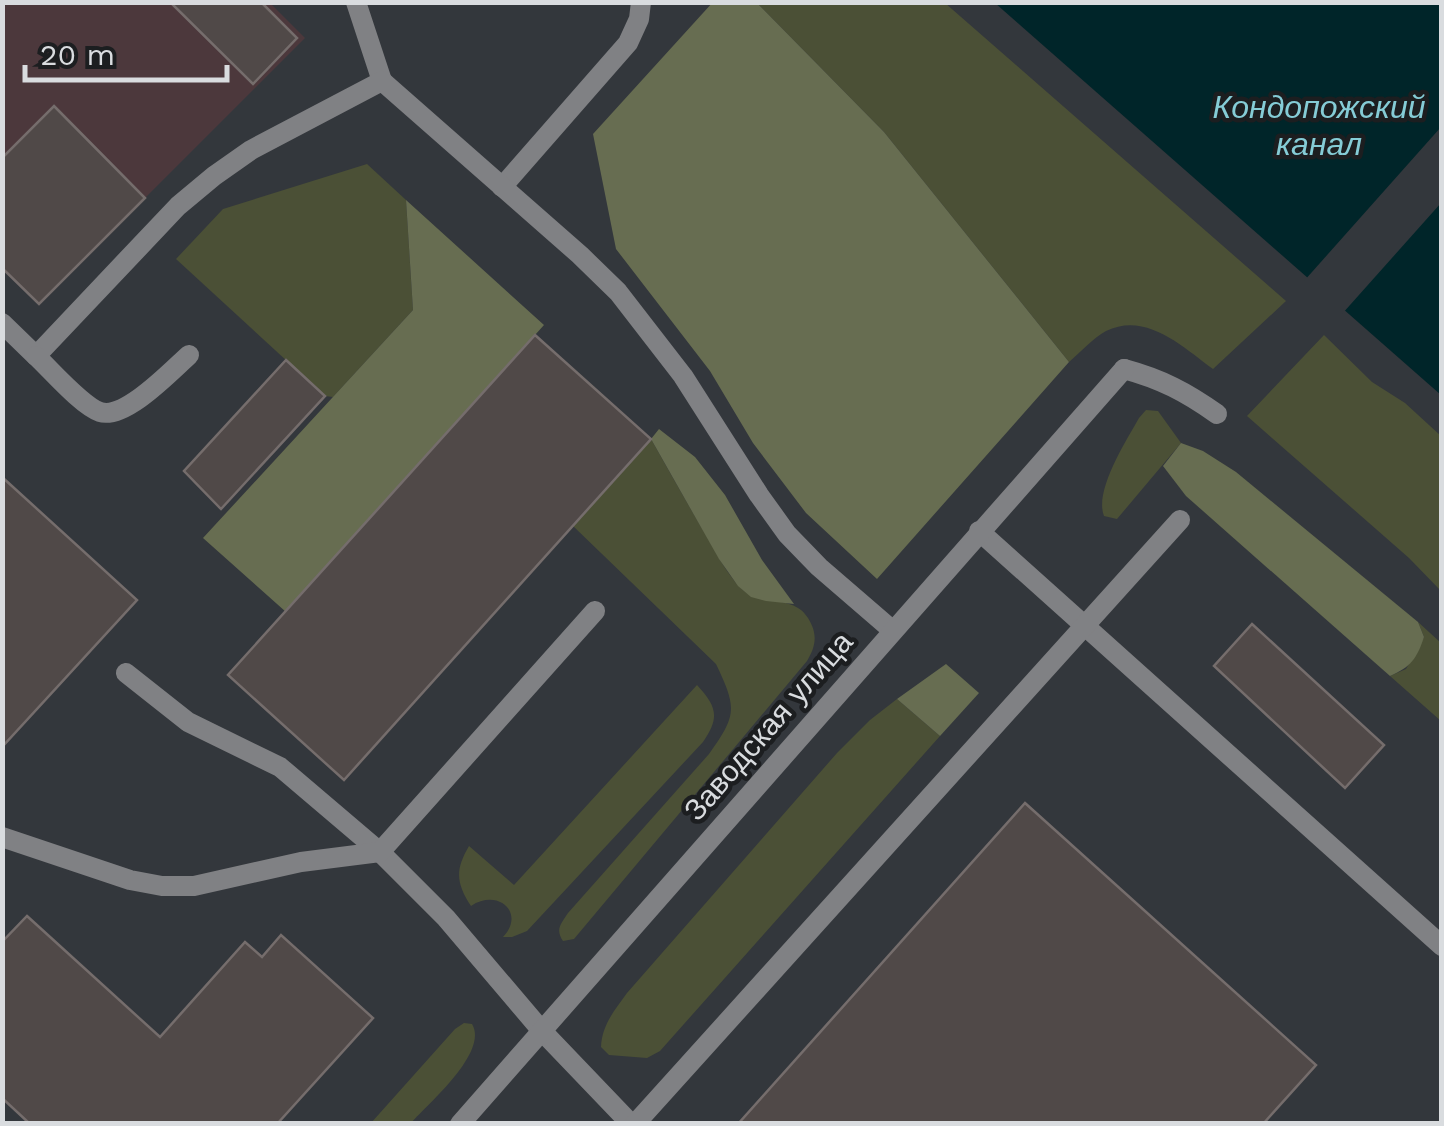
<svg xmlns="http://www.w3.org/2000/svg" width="1444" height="1126" font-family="'Work Sans',sans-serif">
  <rect width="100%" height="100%" fill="#33373c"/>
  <polygon fill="#4c383c" points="2,3 270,3 305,38 39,304 3,268"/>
  <g fill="#4b5036">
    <path d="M 757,3 L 945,3 L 1286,301 L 1213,369 C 1183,347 1146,311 1106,331 C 1093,338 1080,353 1069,362 L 884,132 Z"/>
    <polygon points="367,164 406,200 413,310 333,397 325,396 176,259 223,209"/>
    <polygon points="1324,335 1372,382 1405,403 1441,436 1441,591 1409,558 1247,416"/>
    <path d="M 1146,410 L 1158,411 L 1181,443 L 1117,519 L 1104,516 C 1094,491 1126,441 1139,418 Z"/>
    <path d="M 651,439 C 669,471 687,503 706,535 C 716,552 726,573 740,587 C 759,608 793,593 808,618 C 818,634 816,646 807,661 L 574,939 L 563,941 C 555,929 561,924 568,913 L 709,754 C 737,715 737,708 716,664 L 573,526 Z"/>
    <polygon points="1418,622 1441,643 1441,721 1390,676 1406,669 1424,637"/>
    <path d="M 697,685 C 717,707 720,717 703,742 L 527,931 L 512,937 L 503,937 C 526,913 498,888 471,906 C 456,883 455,870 469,846 L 514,885 Z"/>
    <path d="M 897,699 L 940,736 L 660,1051 L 647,1058 L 609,1055 L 601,1047 C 602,1025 614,1011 627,993 L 837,753 L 870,720 Z"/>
    <path d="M 464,1023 L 472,1024 C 489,1052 429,1103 411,1123 L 371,1123 L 455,1029 Z"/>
  </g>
  <g fill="#676d51">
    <polygon points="713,2 757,3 884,132 1069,362 877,579 806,513 753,443 710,371 616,249 593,134"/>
    <polygon points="406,200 544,325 286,612 203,538 413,310"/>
    <polygon points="659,429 695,457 725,495 762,560 794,604 766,601 751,597 738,586 719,559 651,439"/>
    <path d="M 1181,443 L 1203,451 L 1236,472 L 1418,622 L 1424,637 C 1417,658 1411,667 1390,676 L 1186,496 L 1163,466 Z"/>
    <polygon points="946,664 979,693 940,736 897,699"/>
  </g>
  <polygon fill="#002529" points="1437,2 1441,6 1441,395 995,3"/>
  <polygon fill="#33373c" points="1441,127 1441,203 1342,314 1304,281"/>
  <g fill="#504948" stroke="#756d6c" stroke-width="2.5">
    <polygon points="170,2 261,2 297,38 253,84"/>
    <polygon points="54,106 145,198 39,304 2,268 2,158"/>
    <polygon points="535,335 651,439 344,780 228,675"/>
    <polygon points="286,360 325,396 221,509 184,471"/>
    <polygon points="2,477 137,600 2,747"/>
    <polygon points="1252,624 1384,745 1345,788 1214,666"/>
    <polygon points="1025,803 1316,1065 1263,1124 738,1124"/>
    <polygon points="27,916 160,1037 245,942 262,957 281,935 373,1018 277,1124 30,1124 2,1098 2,942"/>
  </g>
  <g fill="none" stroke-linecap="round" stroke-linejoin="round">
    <g stroke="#808184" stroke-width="20">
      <polyline points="356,2 382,81"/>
      <polyline points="502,187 628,43 639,19 641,2"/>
      <polyline points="2,323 36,356 178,206 214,176 251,150 382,81 580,255 618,292 683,376 759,495 787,534 819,567 892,630"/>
      <path d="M 36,356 C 51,370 82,406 100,412 C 125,420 171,371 189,355"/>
      <path d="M 1124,369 C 1161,379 1186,392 1217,414"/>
      <polyline points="979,531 1442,946"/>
      <polyline points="126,673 188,722 280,767 380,852 446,918 542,1031 631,1124"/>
      <polyline points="2,837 130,880 162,886 194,886 301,862 380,852 595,611"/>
      <polyline points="635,1124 1180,520"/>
    </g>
    <polyline stroke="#808184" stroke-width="20" points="460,1124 1124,369"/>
  </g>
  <g text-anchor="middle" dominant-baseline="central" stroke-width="9" stroke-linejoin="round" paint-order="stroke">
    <g font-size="30" fill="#d9dcdf" stroke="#1c1e20">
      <text transform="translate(768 726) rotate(-49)">Заводская улица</text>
    </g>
    <g font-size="32" font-style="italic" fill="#85ccd6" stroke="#1c1e20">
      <text x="1319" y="107">Кондопожский<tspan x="1319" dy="37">канал</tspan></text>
    </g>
  </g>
  <rect width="1444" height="1126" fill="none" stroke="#d9dcdf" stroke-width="10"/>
  <path d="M25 65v15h202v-15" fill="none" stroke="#d9dcdf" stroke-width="5"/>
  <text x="40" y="65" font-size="30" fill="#d9dcdf" stroke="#1c1e20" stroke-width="8" paint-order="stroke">20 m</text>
</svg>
